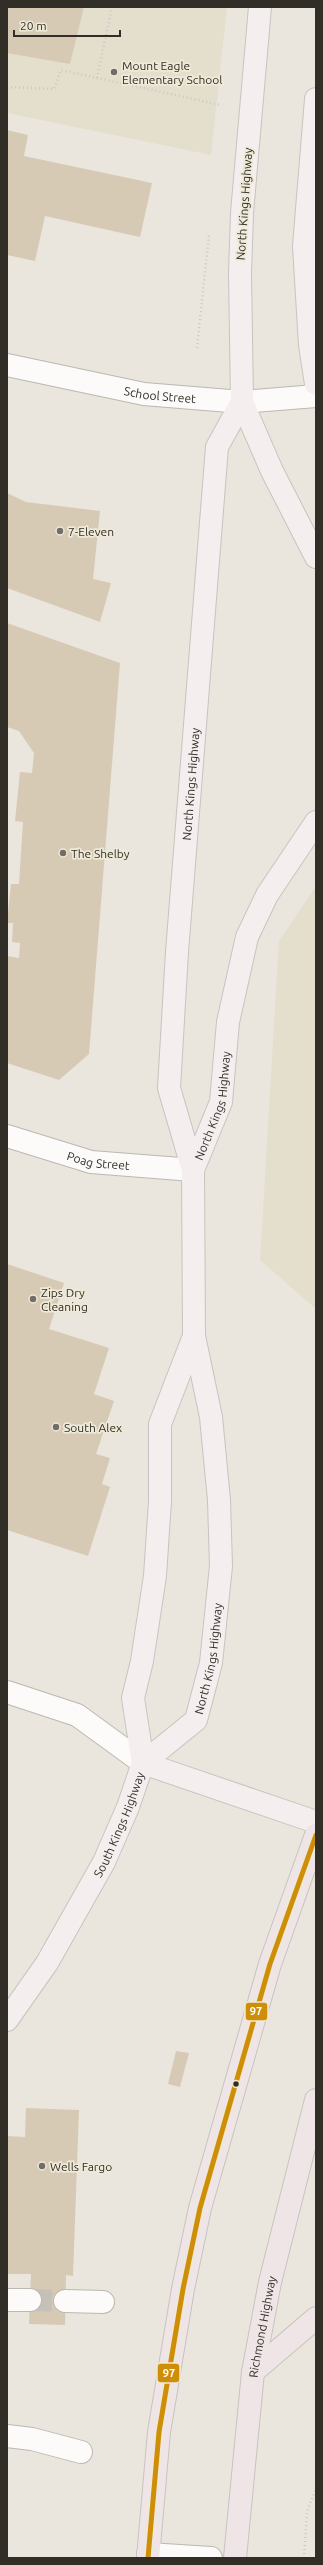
<svg xmlns="http://www.w3.org/2000/svg" width="323" height="2565" font-family="Ubuntu,sans-serif">
  <rect width="100%" height="100%" fill="#eae6dd"/>
  <g fill="#e4decd">
    <polygon points="7,7 227,7 211,155 7,113"/>
    <polygon points="316,886 316,1309 260,1260 279,941"/>
  </g>
  <g fill="#d7cab4">
    <polygon points="7,7 84,7 70,64 7,53"/>
    <polygon points="7,130 28,135 24,156 152,183 140,237 45,216 35,261 7,255"/>
    <polygon points="7,493 26,502 100,511 93,579 111,583 100,622 7,588"/>
    <polygon points="7,623 120,663 89,1054 59,1080 7,1063 7,956 19,958 20,943 12,942 13,923 7,923 11,884 19,884 23,822 15,821 20,772 32,773 34,753 19,731 7,727"/>
    <polygon points="7,1264 64,1283 49,1329 109,1348 94,1394 114,1401 96,1454 110,1458 102,1484 110,1487 88,1556 7,1530"/>
    <polygon points="176,2051 189,2053 180,2087 168,2084"/>
    <polygon points="26,2108 79,2110 73,2276 66,2275 65,2325 29,2324 31,2274 7,2274 7,2136 25,2137"/>
  </g>
  <g fill="none" stroke-linecap="round" stroke-linejoin="round">
    <polyline stroke="#c5c1b9" stroke-width="22" stroke-dasharray="22 11" stroke-linecap="butt" points="30,2300 65,2301"/>
    <g stroke="#bbb8b2" stroke-width="24">
      <g id="minor">
        <path id="s1" d="M 7,365 L 144,394 L 242,402 L 316,396"/>
        <path id="s2" d="M 7,1136 L 91,1162 L 193,1170"/>
        <polyline points="7,1692 77,1715 143,1763"/>
        <polyline points="7,2300 30,2300"/>
        <polyline points="65,2301 103,2302"/>
        <polyline points="7,2436 32,2439 81,2452"/>
        <polyline points="148,2554 211,2558"/>
      </g>
    </g>
    <g stroke="#c6c4c0" stroke-width="24">
      <g id="major">
        <polyline points="260,7 242,213 240,273 242,402 272,471 316,557"/>
        <polyline points="316,99 304,246 310,345 316,384"/>
        <path id="s3" d="M 193,1170 L 221,1102 L 228,1022 L 247,937 L 267,895 L 316,822"/>
        <path id="s4" d="M 143,1763 L 196,1720 L 211,1663 L 221,1566 L 219,1500 L 211,1417 L 194,1336 L 193,1170 L 169,1088 L 177,952 L 217,447 L 242,402"/>
        <polyline points="143,1763 316,1822"/>
        <path id="s5" d="M 7,2020 L 47,1963 L 104,1862 L 128,1807 L 143,1763 L 133,1698 L 142,1661 L 155,1576 L 160,1501 L 160,1424 L 194,1336"/>
      </g>
    </g>
    <g stroke="#c6c4c0" stroke-width="24">
      <g id="highway">
        <polyline points="253,2372 316,2318"/>
        <polyline points="148,2558 159,2432 183,2289 200,2208 270,1964 316,1835"/>
        <path id="s6" d="M 235,2558 L 253,2372 L 270,2282 L 316,2100"/>
      </g>
    </g>
    <g stroke="#c9c8c5" stroke-width="2.5" stroke-dasharray="1 3" stroke-linecap="butt">
      <polyline points="97,78 112,7"/>
      <polyline points="7,87 54,89 61,70 221,105"/>
      <polyline points="197,348 209,235"/>
      <polyline points="304,2558 307,2511 316,2489"/>
    </g>
    <use href="#minor" stroke="#fcfbfa" stroke-width="22"/>
    <use href="#major" stroke="#f4eeee" stroke-width="22"/>
    <use href="#highway" stroke="#efe5e6" stroke-width="22"/>
    <g stroke="#efe9d8" stroke-width="8">
      <polyline id="bus-1" points="148,2558 159,2432 183,2289 200,2208 270,1964 316,1835"/>
    </g>
    <use href="#bus-1" stroke="#cf8e08" stroke-width="5"/>
  </g>
  <g fill="#716e67" stroke="#efe9d8" stroke-width="1.5">
    <circle cx="114" cy="72" r="4"/>
    <circle cx="60" cy="531" r="4"/>
    <circle cx="63" cy="853" r="4"/>
    <circle cx="33" cy="1299" r="4"/>
    <circle cx="56" cy="1427" r="4"/>
    <circle cx="42" cy="2166" r="4"/>
  </g>
  <circle fill="#302e27" stroke="#efe9d8" stroke-width="1.5" cx="236" cy="2084" r="3.5"/>
  <g text-anchor="middle" dominant-baseline="central" stroke-width="3.5" stroke-linejoin="round" paint-order="stroke">
    <g font-size="12" fill="#302e27" stroke="#efe9d8" text-anchor="start">
      <text x="122" y="65">Mount Eagle<tspan x="122" dy="14">Elementary School</tspan></text>
      <text x="68" y="531">7-Eleven</text>
      <text x="71" y="853">The Shelby</text>
      <text x="41" y="1292">Zips Dry<tspan x="41" dy="14">Cleaning</tspan></text>
      <text x="64" y="1427">South Alex</text>
      <text x="50" y="2166">Wells Fargo</text>
    </g>
    <g font-size="12" fill="#302e27" stroke="#efe9d8">
      <text transform="translate(244 204) rotate(-86)">North Kings Highway</text>
      <text stroke="none"><textPath href="#s1" startOffset="156">School Street</textPath></text>
      <text stroke="none"><textPath href="#s4" startOffset="1013">North Kings Highway</textPath></text>
      <text stroke="none"><textPath href="#s3" startOffset="68">North Kings Highway</textPath></text>
      <text stroke="none"><textPath href="#s2" startOffset="95">Poag Street</textPath></text>
      <text stroke="none"><textPath href="#s4" startOffset="131">North Kings Highway</textPath></text>
      <text stroke="none"><textPath href="#s5" startOffset="226">South Kings Highway</textPath></text>
      <text stroke="none"><textPath href="#s6" startOffset="233">Richmond Highway</textPath></text>
    </g>
  </g>
  <g stroke="#efe9d8" stroke-width="1.5">
    <rect x="245" y="2002" width="23" height="19" rx="4" fill="#cf8e08"/>
    <rect x="157" y="2363" width="23" height="20" rx="4" fill="#cf8e08"/>
  </g>
  <g font-size="11" text-anchor="middle" font-weight="bold" fill="#fff">
    <text x="256" y="2015">97</text>
    <text x="169" y="2377">97</text>
  </g>
  <rect width="323" height="2565" fill="none" stroke="#302e27" stroke-width="16"/>
  <path d="M14 30v6h106v-6" fill="none" stroke="#302e27" stroke-width="2"/>
  <text x="20" y="30" font-size="12" fill="#302e27" stroke="#efe9d8" stroke-width="3" paint-order="stroke">20 m</text>
</svg>
